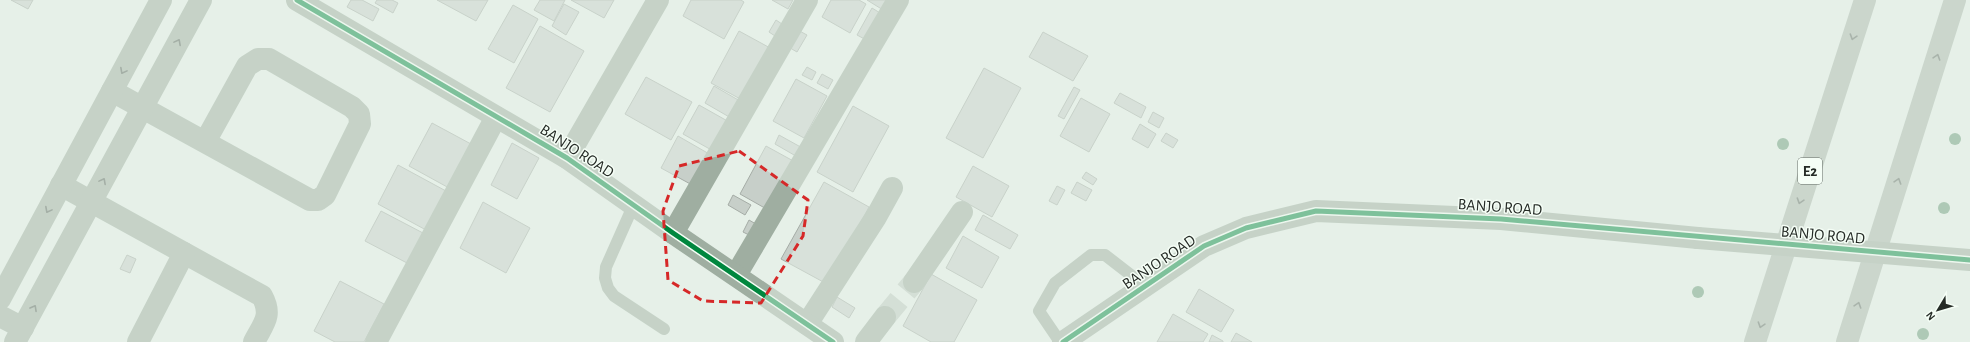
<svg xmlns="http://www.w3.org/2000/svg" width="1970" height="342" font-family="'Alegreya Sans',sans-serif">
  <rect width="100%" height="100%" fill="#e6f0e8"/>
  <g fill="#c7cfc9" stroke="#a5aca6">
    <polygon points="11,0 33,0 28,9"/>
    <polygon points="351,0 362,0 379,9 373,21 347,7"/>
    <polygon points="377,0 392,0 398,3 393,13 375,3"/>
    <polygon points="437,0 488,0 476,21"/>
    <polygon points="540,0 565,0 554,21 534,10"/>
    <polygon points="571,0 614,0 604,18"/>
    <polygon points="691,0 741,0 744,2 724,39 683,16"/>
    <polygon points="772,0 793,0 788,9"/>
    <polygon points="831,0 859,0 866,4 850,33 822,17"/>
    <polygon points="867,0 895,0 888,13"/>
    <polygon points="564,4 579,12 566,35 552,26"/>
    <polygon points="513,5 538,19 514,63 488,49"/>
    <polygon points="872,8 885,16 870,42 857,35"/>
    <polygon points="776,20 782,24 775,36 769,32"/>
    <polygon points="540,26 584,51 550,112 506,88"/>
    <polygon points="794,28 807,35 797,52 785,45"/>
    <polygon points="739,31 772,49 744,101 711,83"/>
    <polygon points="1043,32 1088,56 1073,81 1029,57"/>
    <polygon points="807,67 816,72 812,80 802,75"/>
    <polygon points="984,68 1021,88 983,158 946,138"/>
    <polygon points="822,74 833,80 828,89 817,83"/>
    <polygon points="646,77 692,102 671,140 625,114"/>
    <polygon points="796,79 827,96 804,138 773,121"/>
    <polygon points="714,86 740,101 731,118 705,103"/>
    <polygon points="1074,87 1080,90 1064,119 1058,116"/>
    <polygon points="1120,93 1146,107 1141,118 1114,103"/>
    <polygon points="1081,98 1110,114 1089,152 1060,136"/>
    <polygon points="699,105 731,123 715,152 683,134"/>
    <polygon points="853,106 889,126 853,192 817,172"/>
    <polygon points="1153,112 1164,118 1159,128 1148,122"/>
    <polygon points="432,123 471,144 449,188 409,166"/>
    <polygon points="1140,124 1156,134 1148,148 1132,139"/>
    <polygon points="1166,133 1178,140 1173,148 1161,141"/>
    <polygon points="779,135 806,150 801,159 775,144"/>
    <polygon points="678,136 711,155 694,186 661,168"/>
    <polygon points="512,143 539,158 517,199 491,185"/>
    <polygon points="766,146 797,163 770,211 740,194"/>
    <polygon points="398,165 446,191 426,230 378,204"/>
    <polygon points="973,166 1009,186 992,217 956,197"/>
    <polygon points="1086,172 1097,179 1093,185 1082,178"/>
    <polygon points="824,182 869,207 827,284 781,259"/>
    <polygon points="1077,182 1092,190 1086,201 1071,193"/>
    <polygon points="1057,186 1065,190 1057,205 1049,201"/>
    <polygon points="733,195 751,205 745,215 728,205"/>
    <polygon points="483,202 530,228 506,273 460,248"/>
    <polygon points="381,211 423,233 407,263 365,241"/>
    <polygon points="983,215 1018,235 1010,249 975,230"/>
    <polygon points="749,220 761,227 755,238 743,232"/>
    <polygon points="963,236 999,257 982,288 946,268"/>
    <polygon points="127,255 136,259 130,273 120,269"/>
    <polygon points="931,274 977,300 954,342 931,342 903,326"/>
    <polygon points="340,281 384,304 364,342 335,342 314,331"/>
    <polygon points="1199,289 1234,310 1221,332 1186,312"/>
    <polygon points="837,297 855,308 849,318 832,307"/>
    <polygon points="1173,314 1208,334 1203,342 1157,342"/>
    <polygon points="1236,333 1252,342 1231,342"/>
    <polygon points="1212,335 1223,341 1223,342 1209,342"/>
  </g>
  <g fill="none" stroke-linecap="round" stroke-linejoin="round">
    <polyline stroke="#bfc9c1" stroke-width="22" stroke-dasharray="22 11" stroke-linecap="butt" points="885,317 914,282"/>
    <g stroke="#9faea1" stroke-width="12">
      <polyline points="634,204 606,267 605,278 608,288 614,296 664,329"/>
      <polyline points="1060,342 1039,311 1055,283 1091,255 1105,255 1145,286"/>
    </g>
    <g stroke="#9faea1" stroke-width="22">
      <polyline points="112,91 310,200 318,200 325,195 360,124 359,114 352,107 269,59 258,59 247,66 205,142"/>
      <polyline points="567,158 658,0"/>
      <path d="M 61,185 L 262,296 C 273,316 263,324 254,342"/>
      <polyline points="673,233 807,0"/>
      <polyline points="736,275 898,0"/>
      <polyline points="914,282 962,212"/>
      <polyline points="0,299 161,0"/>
      <polyline points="0,316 23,328"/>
      <polyline points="807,324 876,217 892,188"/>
      <polyline points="15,342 201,0"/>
      <polyline points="138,342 184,253"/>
      <polyline points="376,342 496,117"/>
      <polyline points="866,342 885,317"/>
    </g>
    <g stroke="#9faea1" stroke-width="22">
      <polyline points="297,0 567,158 673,233 833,342"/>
      <polyline points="1063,342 1204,246 1246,228 1316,211 1501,219 1698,238"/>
    </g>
    <g stroke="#aab6ac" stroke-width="22">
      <polyline points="1755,342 1865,0"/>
      <polyline points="1847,342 1955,0"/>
    </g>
    <polyline stroke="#9faea1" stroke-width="22" points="1698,238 1970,260"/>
    <g stroke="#f5fef6" stroke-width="8">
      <g id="cycleway">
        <polyline points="297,0 567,158 673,233 833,342"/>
        <polyline points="1063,342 1204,246 1246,228 1316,211 1501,219 1970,260"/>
      </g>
    </g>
    <use href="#cycleway" stroke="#00873e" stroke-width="5"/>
  </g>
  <g fill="#6b9a7b">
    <circle cx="1955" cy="139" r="6"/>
    <circle cx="1783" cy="144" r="6"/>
    <circle cx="1944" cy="208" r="6"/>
    <circle cx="1698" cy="292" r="6"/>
    <circle cx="1923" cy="334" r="6"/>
  </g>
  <defs><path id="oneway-chevron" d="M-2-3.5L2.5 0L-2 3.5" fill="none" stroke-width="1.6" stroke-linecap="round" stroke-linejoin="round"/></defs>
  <g stroke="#616a62">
    <use href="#oneway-chevron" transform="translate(1853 37) rotate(108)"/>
    <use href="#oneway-chevron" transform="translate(1937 57) rotate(-72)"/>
    <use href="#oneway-chevron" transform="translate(1898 181) rotate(-72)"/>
    <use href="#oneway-chevron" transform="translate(1800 201) rotate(108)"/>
    <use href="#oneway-chevron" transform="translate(1858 305) rotate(-72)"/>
    <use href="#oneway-chevron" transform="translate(1761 325) rotate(108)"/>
  </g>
  <g stroke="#565f57">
    <use href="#oneway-chevron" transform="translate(178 42) rotate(-62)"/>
    <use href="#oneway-chevron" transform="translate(123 71) rotate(118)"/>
    <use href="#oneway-chevron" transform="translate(103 181) rotate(-62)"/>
    <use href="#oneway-chevron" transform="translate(48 210) rotate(118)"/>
    <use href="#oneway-chevron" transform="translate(34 308) rotate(-61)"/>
  </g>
  <path d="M0 0H1970V342H0ZM 739,151 L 808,200 L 803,236 L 761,303 L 703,301 L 668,280 L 663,211 L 679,166 Z" fill="#e6f0e8" fill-opacity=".55" fill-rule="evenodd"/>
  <path fill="none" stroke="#d62828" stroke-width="3" stroke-dasharray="8 5" stroke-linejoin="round" d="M 739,151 L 808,200 L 803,236 L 761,303 L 703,301 L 668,280 L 663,211 L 679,166 Z"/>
  <g text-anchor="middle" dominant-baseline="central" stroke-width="3" stroke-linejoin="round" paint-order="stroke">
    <rect fill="#f5fef6" stroke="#636a64" stroke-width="1" x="1798" y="158" width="24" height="26" rx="3"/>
    <g font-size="15" font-weight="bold" fill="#252b26">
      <text x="1810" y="171">E2</text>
    </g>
    <g font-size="16" fill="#252b26" stroke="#f5fef6">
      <text transform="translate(577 151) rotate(33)">BANJO ROAD</text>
      <text transform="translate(1500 207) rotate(4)">BANJO ROAD</text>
      <text transform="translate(1823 235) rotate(5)">BANJO ROAD</text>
      <text transform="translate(1159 262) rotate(-34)">BANJO ROAD</text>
    </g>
  </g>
  <g transform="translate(1938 310) rotate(232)" stroke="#f5fef6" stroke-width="3" paint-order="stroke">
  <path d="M0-3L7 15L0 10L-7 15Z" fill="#252b26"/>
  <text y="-6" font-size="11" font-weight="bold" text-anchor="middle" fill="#252b26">N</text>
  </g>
</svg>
